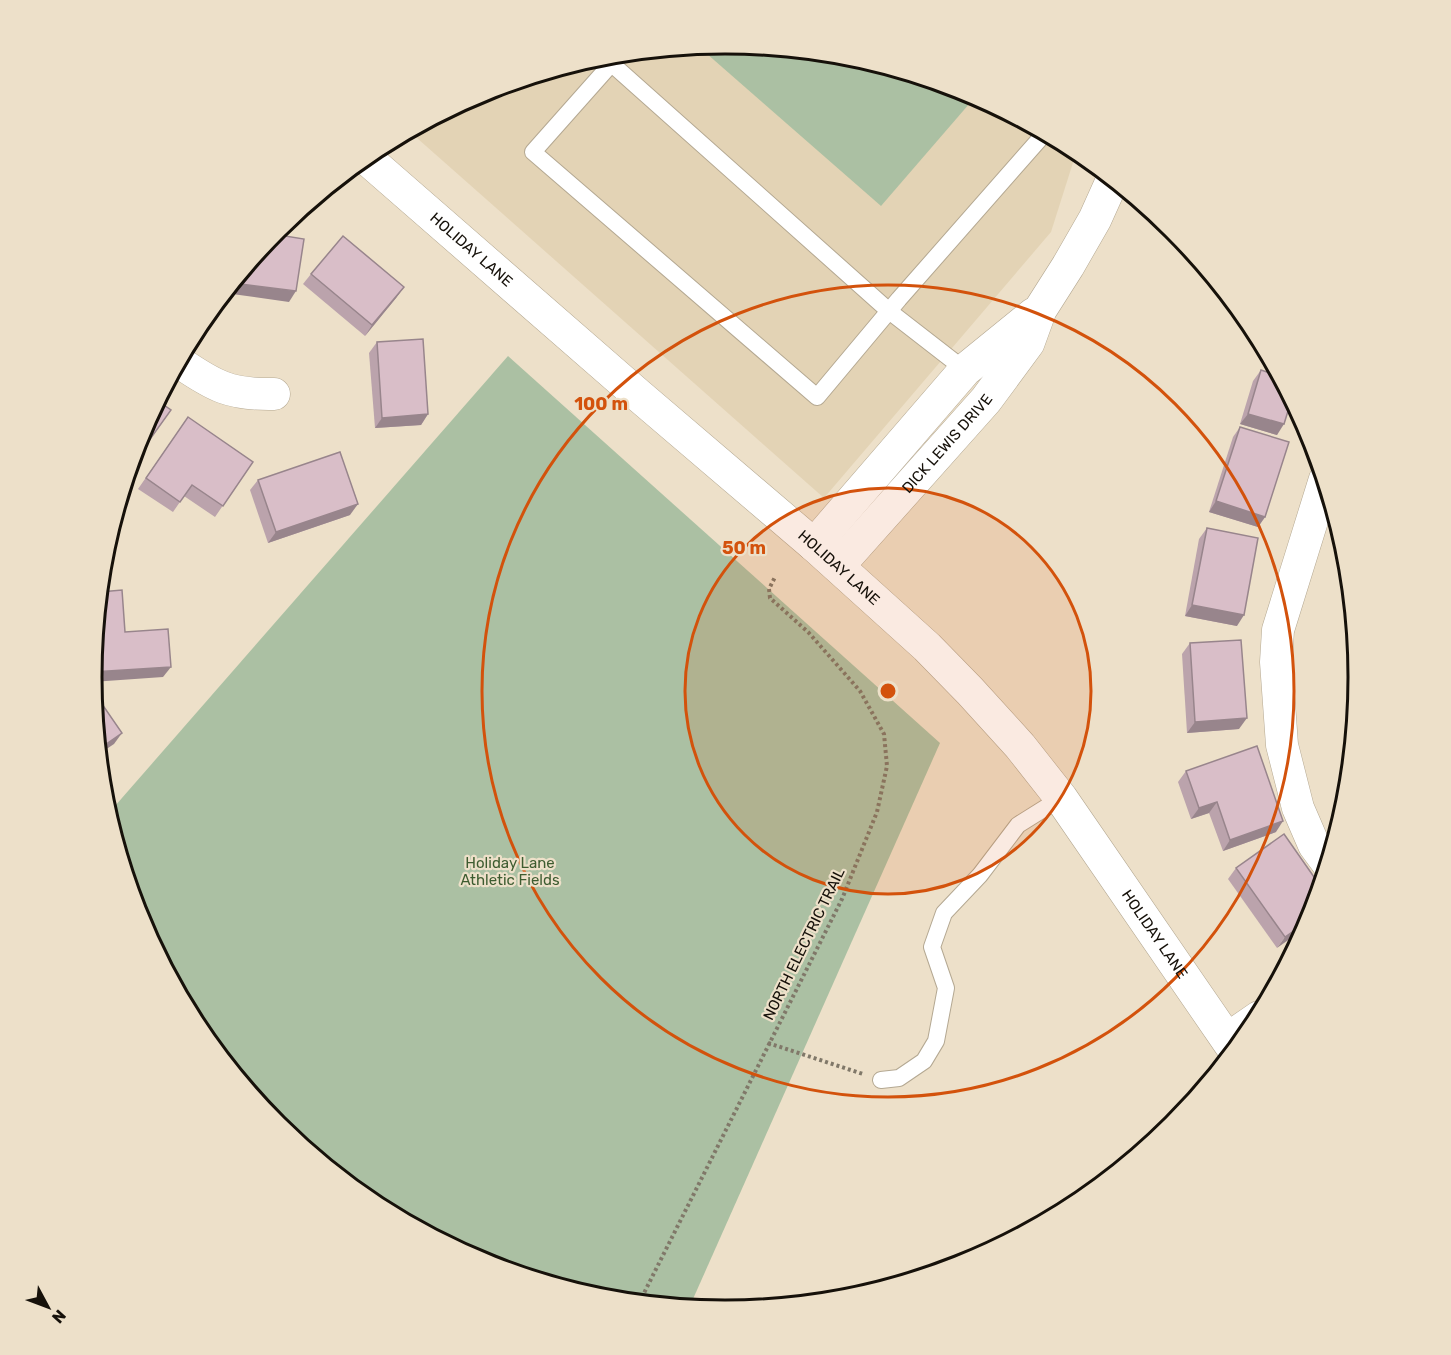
<svg xmlns="http://www.w3.org/2000/svg" width="1451" height="1355" font-family="Rubik,sans-serif">
  <rect width="100%" height="100%" fill="#ede0c9"/>
  <polygon fill="#e3d3b5" points="726,44 850,56 968,92 1077,150 1051,232 824,498 409,131 483,92 602,56"/>
  <g fill="#abc0a3">
    <polygon points="726,44 850,56 968,92 976,96 881,206 698,46"/>
    <polygon points="508,356 940,743 689,1308 601,1299 483,1263 373,1204 277,1126 198,1029 140,920 108,814"/>
  </g>
  <g fill="none" stroke-linecap="round" stroke-linejoin="round">
    <g stroke="#b4a892" stroke-width="18">
      <g id="service">
        <polyline points="603,56 889,311 965,370"/>
        <polyline points="612,63 533,152 817,397 899,299 1045,133"/>
        <polyline points="881,1080 899,1078 924,1061 936,1041 946,988 932,947 944,913 980,875 1018,825 1061,798"/>
      </g>
    </g>
    <g stroke="#b4a892" stroke-width="33">
      <g id="minor">
        <path d="M 179,362 C 214,386 230,395 274,394"/>
        <polyline points="1325,479 1278,630 1276,662 1282,745 1298,808 1314,845 1328,864"/>
        <polyline points="1227,1039 1259,1017"/>
      </g>
    </g>
    <g stroke="#b4a892" stroke-width="34">
      <g id="tertiary">
        <path id="s1" d="M 365,157 L 637,394 L 814,545 L 927,647 L 970,691 L 1020,746 L 1061,798 L 1235,1051"/>
        <polyline points="814,545 965,370 1034,314"/>
        <path id="s2" d="M 838,566 L 986,400 L 1028,343 L 1040,310 L 1068,266 L 1095,219 L 1113,179"/>
      </g>
    </g>
    <g stroke="#807869" stroke-width="4" stroke-dasharray="3 3" stroke-linecap="butt">
      <polyline points="768,1043 863,1074"/>
      <polyline points="639,1303 842,899 877,812 887,766 884,734 860,691 809,633 770,598 769,589 775,577"/>
    </g>
    <use href="#service" stroke="#fff" stroke-width="16"/>
    <use href="#minor" stroke="#fff" stroke-width="32"/>
    <use href="#tertiary" stroke="#fff" stroke-width="33"/>
  </g>
  <g fill="#bba3ac">
    <polygon points="311,274 404,287 396,298 365,336 303,284"/>
    <polygon points="377,342 428,414 421,425 375,428 369,353"/>
    <polygon points="1274,365 1292,398 1277,435 1240,424 1253,381 1261,370 1272,374"/>
    <polygon points="171,410 131,467 140,435"/>
    <polygon points="188,417 253,462 215,517 184,496 173,512 138,489"/>
    <polygon points="1240,427 1265,517 1258,527 1209,512 1233,437"/>
    <polygon points="258,480 350,515 268,543 250,490"/>
    <polygon points="1207,528 1237,626 1185,616 1199,539"/>
    <polygon points="1190,643 1239,729 1187,733 1182,654"/>
    <polygon points="1186,771 1276,832 1223,851 1209,813 1191,819 1178,782"/>
    <polygon points="1236,868 1321,887 1277,948 1228,879"/>
  </g>
  <g fill="#98858c">
    <polygon points="233,283 296,291 289,302 225,293"/>
    <polygon points="404,287 396,298 365,336 372,325"/>
    <polygon points="428,414 421,425 375,428 382,418"/>
    <polygon points="1248,414 1284,424 1277,435 1240,424"/>
    <polygon points="1216,501 1265,517 1258,527 1209,512"/>
    <polygon points="358,504 350,515 268,543 276,532"/>
    <polygon points="1192,605 1244,615 1237,626 1185,616"/>
    <polygon points="171,667 163,677 92,682 92,672"/>
    <polygon points="1247,718 1239,729 1187,733 1195,722"/>
    <polygon points="122,733 114,744 99,754 99,749"/>
    <polygon points="1217,802 1209,813 1191,819 1199,808"/>
    <polygon points="1283,821 1276,832 1223,851 1230,840"/>
    <polygon points="1312,918 1308,926 1277,948 1285,937"/>
  </g>
  <g fill="#d9bec8" stroke="#98858c" stroke-width="1.5">
    <polygon points="273,234 304,239 296,291 233,283"/>
    <polygon points="343,236 404,287 372,325 311,274"/>
    <polygon points="423,339 428,414 382,418 377,342"/>
    <polygon points="1261,370 1276,375 1277,371 1292,398 1284,424 1248,414"/>
    <polygon points="158,401 171,410 138,456 134,453 140,435"/>
    <polygon points="188,417 253,462 223,506 192,485 180,502 146,478"/>
    <polygon points="1240,427 1289,442 1265,517 1216,501"/>
    <polygon points="340,452 358,504 276,532 258,480"/>
    <polygon points="1207,528 1258,538 1244,615 1192,605"/>
    <polygon points="122,590 125,632 168,629 171,667 92,672 100,592"/>
    <polygon points="1241,640 1247,718 1195,722 1190,643"/>
    <polygon points="93,691 122,733 99,749"/>
    <polygon points="1257,746 1283,821 1230,840 1217,802 1199,808 1186,771"/>
    <polygon points="1284,834 1321,887 1312,918 1285,937 1236,868"/>
  </g>
  <circle cx="888" cy="691" r="203" fill="#d3520c" fill-opacity=".12"/>
  <g fill="none" stroke="#d3520c" stroke-width="3">
    <circle cx="888" cy="691" r="203"/>
    <circle cx="888" cy="691" r="406"/>
  </g>
  <g text-anchor="middle" dominant-baseline="central" stroke-width="4.5" stroke-linejoin="round" paint-order="stroke">
    <g font-size="15" fill="#16110a" stroke="#ede0c9">
      <text stroke="none"><textPath href="#s1" startOffset="141">HOLIDAY LANE</textPath></text>
      <text stroke="none"><textPath href="#s2" startOffset="164">DICK LEWIS DRIVE</textPath></text>
      <text stroke="none"><textPath href="#s1" startOffset="627">HOLIDAY LANE</textPath></text>
      <text stroke="none"><textPath href="#s1" startOffset="1113">HOLIDAY LANE</textPath></text>
      <text transform="translate(804 944) rotate(-64)">NORTH ELECTRIC TRAIL</text>
    </g>
    <g font-size="15" fill="#3d5c30" stroke="#ede0c9">
      <text x="510" y="863">Holiday Lane<tspan x="510" dy="17">Athletic Fields</tspan></text>
    </g>
  </g>
  <path d="M0 0H1451V1355H0ZM102 677a623 623 0 1 1 1246 0a623 623 0 1 1-1246 0Z" fill="#ede0c9" fill-rule="evenodd"/>
  <path fill="none" stroke="#16110a" stroke-width="3" d="M102 677a623 623 0 1 1 1246 0a623 623 0 1 1-1246 0Z"/>
  <circle cx="888" cy="691" r="9" fill="#d3520c" stroke="#ede0c9" stroke-width="3"/>
  <g font-size="18" text-anchor="middle" font-weight="bold" fill="#d3520c" stroke="#ede0c9" stroke-width="4.5" stroke-linejoin="round" paint-order="stroke">
    <text x="601" y="410">100 m</text>
    <text x="744" y="554">50 m</text>
  </g>
  <g transform="translate(48 1307) rotate(131)" stroke="#ede0c9" stroke-width="4.5" paint-order="stroke">
  <path d="M0-4.5L10 22L0 15L-10 22Z" fill="#16110a"/>
  <text y="-9" font-size="16" font-weight="bold" text-anchor="middle" fill="#16110a">N</text>
  </g>
</svg>
